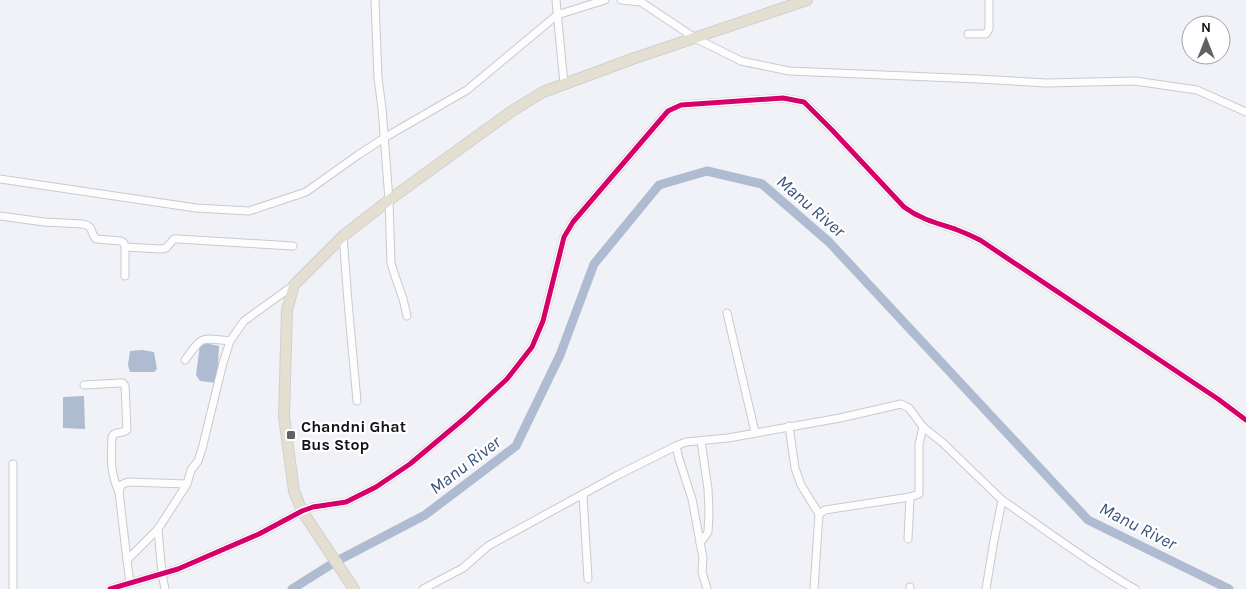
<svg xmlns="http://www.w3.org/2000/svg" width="1246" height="589" font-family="Karla,sans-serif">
  <rect width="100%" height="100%" fill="#f1f2f7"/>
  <g fill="#aebbd0">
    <polygon points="205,343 219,346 217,383 200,381 196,375 200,345"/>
    <polygon points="142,350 154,352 157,369 154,372 130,372 128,365 130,351"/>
    <polygon points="84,396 85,429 63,428 63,397"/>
  </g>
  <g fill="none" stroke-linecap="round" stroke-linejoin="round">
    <polyline stroke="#aebbd0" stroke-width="9" points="292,589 335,562 425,515 516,446 560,355 594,264 659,185 707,171 762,184 829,242 1088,520 1229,589"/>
    <g stroke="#c9cace" stroke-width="9">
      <g id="minor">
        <polyline points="375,0 378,78 382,108 389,200 391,263 394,273 403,299 407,316"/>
        <polyline points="556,0 564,84"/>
        <polyline points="621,0 641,2 695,38 741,61 789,71 978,79 1046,83 1135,81 1197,90 1246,112"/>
        <polyline points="968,34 986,34 989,29 989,0"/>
        <polyline points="0,179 196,208 249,211 306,192 358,155 384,138 467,90 557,15 605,0"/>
        <path d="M 0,216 L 44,222 L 83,224 C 95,227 89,232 96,239 L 121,241 L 124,243 L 125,247 L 125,276"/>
        <polyline points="343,236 348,302 357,401"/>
        <polyline points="125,247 161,249 166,248 174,239 178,239 293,246"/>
        <polyline points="727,313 755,432"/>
        <path d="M 185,360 C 203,335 200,338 230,341"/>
        <path d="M 84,385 L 120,383 L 123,383 L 125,386 L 127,430 C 122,434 114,431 112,437 C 111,458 110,473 119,492"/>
        <polyline points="789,426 795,468 801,485 819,514"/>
        <polyline points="676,446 679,459 692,499 703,558 702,572 707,589"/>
        <polyline points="13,464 13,589"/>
        <polyline points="583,495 588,579"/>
        <path d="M 1002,500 C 1046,530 1089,563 1135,589"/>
        <polyline points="158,529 162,574 165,589"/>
        <polyline points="908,539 910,497"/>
        <polyline points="700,543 708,532 709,513 708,489 701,441"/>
        <polyline points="127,560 119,492 121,485 128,482 187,484"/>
        <polyline points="130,583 127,560 158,529 187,484 191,470 198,461 202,449 223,363 230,341 244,321 294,285"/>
        <path d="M 110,589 L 178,569 L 259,534 L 302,511 L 313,507 L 346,502 L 376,487 L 410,464 L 466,417 L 507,379 L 532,347 L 543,321 L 564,237 L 573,222 L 668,111 L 681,105 L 783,98 L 804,102 L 832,130 L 904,207 C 920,219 936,223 955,229 C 963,232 972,236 980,240 L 1218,399 L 1246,420"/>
        <polyline points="423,589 463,568 488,546 616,476 676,446 686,442 728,438 840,418 901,404 909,408 923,427 943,443 1002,500 993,546 986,589"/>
        <polyline points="814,589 819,514 825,510 910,497 919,494 919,444 923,427"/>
        <polyline points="910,589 910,587"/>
      </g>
    </g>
    <g stroke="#d0d0d2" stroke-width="12">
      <polyline id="highway" points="354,589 302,511 294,491 284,417 287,310 294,285 343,236 389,200 509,113 543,92 632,59 807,0"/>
    </g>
    <use href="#minor" stroke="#fdfdfe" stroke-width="7"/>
    <use href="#highway" stroke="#e5dfd2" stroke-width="10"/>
    <g stroke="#fff" stroke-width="8">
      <path id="cycleway" d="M 110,589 L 178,569 L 259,534 L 302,511 L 313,507 L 346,502 L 376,487 L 410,464 L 466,417 L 507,379 L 532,347 L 543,321 L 564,237 L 573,222 L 668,111 L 681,105 L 783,98 L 804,102 L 832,130 L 904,207 C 920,219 936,223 955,229 C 963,232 972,236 980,240 L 1218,399 L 1246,420"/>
    </g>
    <use href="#cycleway" stroke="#d6006c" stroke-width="5"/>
  </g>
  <rect fill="#616165" stroke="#fff" stroke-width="2" x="286" y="430" width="10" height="10" rx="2.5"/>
  <g text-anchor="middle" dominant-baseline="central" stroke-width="4.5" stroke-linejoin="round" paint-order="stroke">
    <g font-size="16" font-weight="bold" fill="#131316" stroke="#fff" text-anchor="start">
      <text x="301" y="426">Chandni Ghat<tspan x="301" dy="18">Bus Stop</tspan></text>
    </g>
    <g font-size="18" font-style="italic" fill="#3a537d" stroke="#fff">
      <text transform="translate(811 206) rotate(41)">Manu River</text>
      <text transform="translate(465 465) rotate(-37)">Manu River</text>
      <text transform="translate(1138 526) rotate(27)">Manu River</text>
    </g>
  </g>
  <g transform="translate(1206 40)"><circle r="24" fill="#ffffff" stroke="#a1a1a2"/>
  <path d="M0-4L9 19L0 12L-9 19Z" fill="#616165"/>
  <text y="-8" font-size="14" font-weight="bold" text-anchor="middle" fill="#131316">N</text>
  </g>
</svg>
